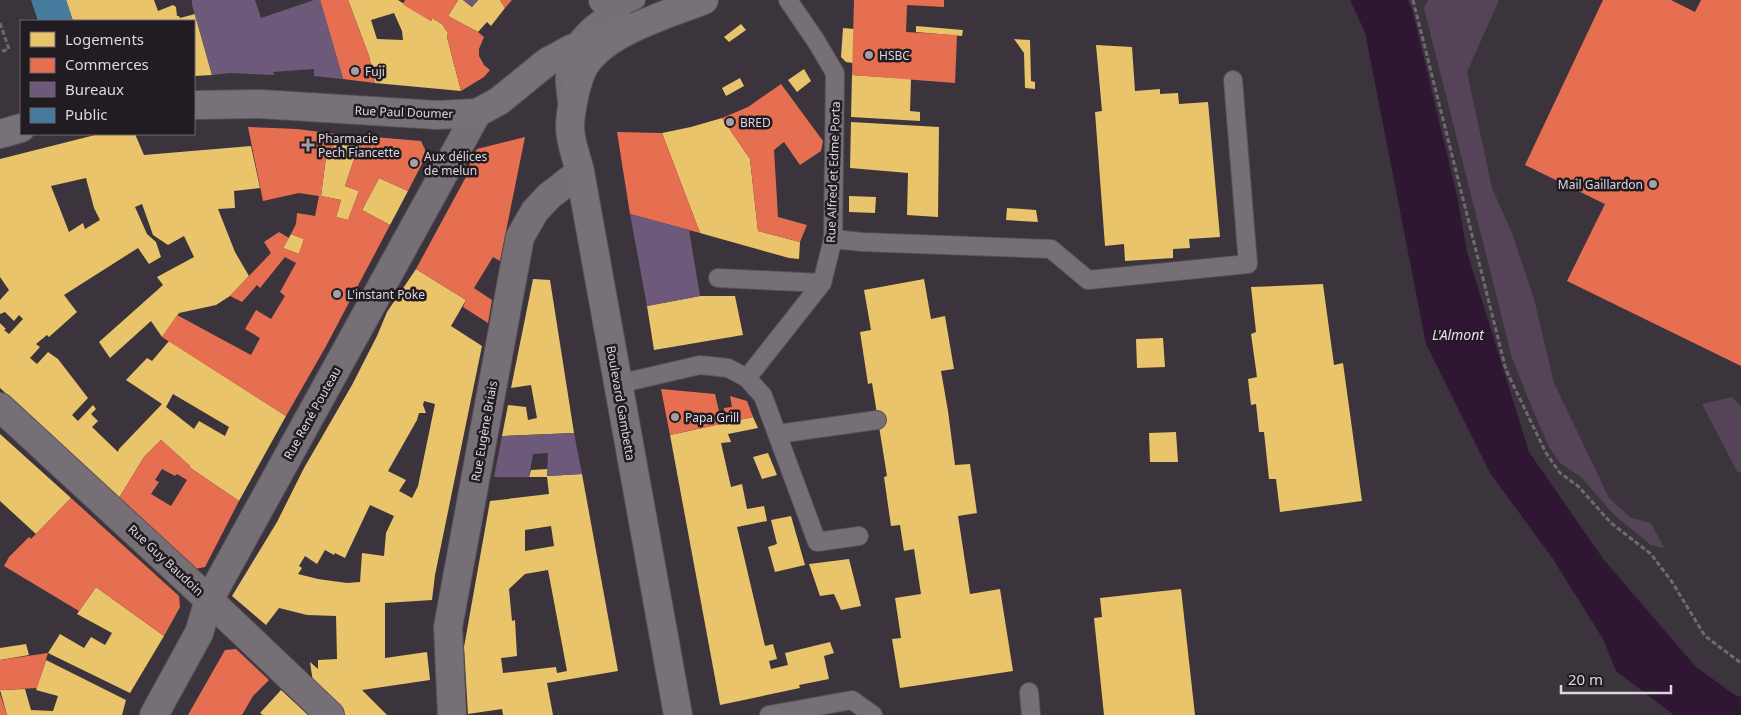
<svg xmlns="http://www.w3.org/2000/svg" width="1741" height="715" font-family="'Noto Sans',sans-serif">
  <rect width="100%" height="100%" fill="#3b343c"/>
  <g fill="#554458">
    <polygon points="1428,0 1499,0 1467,72 1492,188 1512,233 1534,299 1554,383 1609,498 1631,518 1651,523 1664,548 1651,545 1614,515 1581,477 1560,463 1549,447 1530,403 1512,358 1424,8"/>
    <polygon points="1732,397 1741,407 1741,472 1738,473 1702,404"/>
  </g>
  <polygon fill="#2f1633" points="1350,0 1408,0 1412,9 1458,200 1467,252 1529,452 1604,560 1696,667 1735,695 1741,697 1741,715 1674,715 1616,671 1603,639 1553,559 1490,473 1426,344 1365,32"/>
  <g fill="#e9c46a" fill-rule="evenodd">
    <polygon points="66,0 154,0 158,11 173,5 176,7 177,16 179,16 180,18 195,14 212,75 194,76 194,21 73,21"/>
    <path d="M 348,0 L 398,0 L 431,21 L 432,18 L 442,24 L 448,33 L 447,37 L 461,91 L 375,83 L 369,56 ZM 394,13 L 402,31 L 403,40 L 377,39 L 371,20 Z"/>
    <polygon points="458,0 463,0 472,7 478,0 500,0 505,8 491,26 487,22 478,32 448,16"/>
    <polygon points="741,24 746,30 729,42 724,37"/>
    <polygon points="916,26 963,30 962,36 916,32"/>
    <polygon points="843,28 854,29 853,63 846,62 841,57"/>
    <polygon points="1014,39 1030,40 1031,81 1035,82 1035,89 1025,88 1024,53"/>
    <polygon points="1096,45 1132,47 1135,91 1160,89 1160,94 1178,93 1179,104 1208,102 1220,237 1189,239 1190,248 1173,249 1173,258 1125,261 1124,244 1105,246 1095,112 1102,111"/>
    <polygon points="804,69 811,81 797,92 788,80"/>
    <polygon points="852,75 911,79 910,111 920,112 920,121 851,117"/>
    <polygon points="740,78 744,86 726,96 722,88"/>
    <polygon points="722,118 750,159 758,231 800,242 799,259 789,258 700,233 662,133 691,127"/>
    <polygon points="851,122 939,127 938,217 907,215 908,173 850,168"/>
    <path d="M 99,134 L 135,134 L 144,155 L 251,146 L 260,188 L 234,191 L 235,208 L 218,209 L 235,252 L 249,276 L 230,296 L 216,305 L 179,313 L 162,337 L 151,321 L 110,358 L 99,342 L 163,285 L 157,277 L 194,257 L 184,236 L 168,245 L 153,235 L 142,204 L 135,207 L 147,234 L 156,242 L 161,257 L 149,264 L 138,248 L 64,295 L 77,312 L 49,337 L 47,335 L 36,344 L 40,347 L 30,358 L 37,364 L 48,352 L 58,359 L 88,398 L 72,415 L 78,421 L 93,405 L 96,409 L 91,414 L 98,421 L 92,427 L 118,452 L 119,449 L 162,404 L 126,380 L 147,358 L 152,361 L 169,341 L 286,416 L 239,501 L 189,467 L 190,466 L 161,440 L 144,457 L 119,498 L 0,388 L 0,323 L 6,329 L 4,330 L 9,334 L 23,319 L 19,315 L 14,321 L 5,312 L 0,314 L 0,300 L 9,290 L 0,277 L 0,159 ZM 86,178 L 94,208 L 100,220 L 85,229 L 83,223 L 69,232 L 51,186 ZM 173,394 L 229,427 L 225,436 L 199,421 L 194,429 L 166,407 Z"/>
    <polygon points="336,134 362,136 345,186 359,191 348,220 336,217 341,200 321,196 326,157 332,157"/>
    <polygon points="379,178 408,191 390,225 362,210"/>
    <polygon points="849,196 876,197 875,213 849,212"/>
    <polygon points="1007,208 1036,210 1038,222 1006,220"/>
    <polygon points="291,234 304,239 299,254 283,248"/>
    <path d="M 416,269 L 466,300 L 451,326 L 482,346 L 435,575 L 432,600 L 385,603 L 385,658 L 427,652 L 430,680 L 362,690 L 387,715 L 342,715 L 314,689 L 310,662 L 318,669 L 318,660 L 337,659 L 336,616 L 307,615 L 279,608 L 266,625 L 232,596 L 277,522 L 304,468 L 352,385 L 377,336 L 387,312 ZM 424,401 L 435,404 L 418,486 L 412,498 L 399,491 L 406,480 L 388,471 L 417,420 L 419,413 L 426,413 L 423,405 ZM 370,505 L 394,516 L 386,533 L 384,556 L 362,553 L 360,582 L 347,583 L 318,579 L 298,574 L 302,568 L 299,566 L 305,556 L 317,564 L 325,550 L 334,555 L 335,553 L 345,558 Z"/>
    <polygon points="533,279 550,280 574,433 502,436 508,405 526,407 528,420 537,418 531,385 511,388"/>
    <polygon points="924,279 931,319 945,316 954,369 941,371 948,411 955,465 970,464 977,513 958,516 970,594 1000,589 1013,671 900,688 892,639 901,638 895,598 921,594 914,549 904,551 900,525 891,526 884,477 887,476 872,383 868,384 860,332 871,330 864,290"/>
    <polygon points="1323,284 1334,365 1343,363 1362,501 1280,512 1276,479 1269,479 1264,432 1259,432 1256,404 1251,405 1248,379 1257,377 1251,334 1256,332 1251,287"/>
    <polygon points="700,296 735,296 743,335 654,350 647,306"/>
    <polygon points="1163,338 1165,367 1137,368 1136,339"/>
    <polygon points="753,417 758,428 728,434 731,442 721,443 731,487 742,484 747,509 764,506 767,521 737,527 765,646 773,644 777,659 769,661 771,669 788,665 785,653 830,642 834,653 824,656 829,679 799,685 800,688 720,705 670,435"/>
    <polygon points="1176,432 1178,462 1150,462 1149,433"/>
    <polygon points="0,434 71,498 36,534 0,501"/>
    <polygon points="768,453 777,475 762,479 753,457"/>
    <path d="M 548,469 L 547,476 L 582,474 L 618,671 L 547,683 L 553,715 L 503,715 L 502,709 L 468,714 L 464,647 L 490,501 L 549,494 L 547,477 L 529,477 L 531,470 ZM 551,526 L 554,546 L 525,551 L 525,530 ZM 548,570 L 567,671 L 557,673 L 556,667 L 503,673 L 501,658 L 517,656 L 515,620 L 512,621 L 509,589 L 525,574 Z"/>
    <polygon points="791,516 805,565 775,572 768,547 777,544 771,520"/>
    <polygon points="849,559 861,606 841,610 834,594 820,596 809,564"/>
    <polygon points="96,587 164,636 130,693 48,653 60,634 84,648 91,637 105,645 112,633 77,614"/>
    <polygon points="1181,589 1195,715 1104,715 1094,618 1102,617 1100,598"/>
    <polygon points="26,644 29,655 0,660 0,648"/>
    <polygon points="46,660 126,700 122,715 7,715 0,690 25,689 31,710 53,711 58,696 36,690"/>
    <polygon points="281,690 308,715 263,715 260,713"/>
  </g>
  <g fill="#e76f51" fill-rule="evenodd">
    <polygon points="320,0 348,0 369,56 375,83 343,79"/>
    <polygon points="405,0 458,0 448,16 478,32 484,37 479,49 479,56 484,65 490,70 484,77 461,91 447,37 448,33 442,24 432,18 431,21 405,6 403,4"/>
    <polygon points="500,0 512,0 505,8"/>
    <polygon points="854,0 944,0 944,7 907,5 906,32 957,35 955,83 852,75"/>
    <polygon points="1603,0 1671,0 1695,12 1701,0 1741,0 1741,366 1567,281 1605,204 1525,165"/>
    <polygon points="781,84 823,141 821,151 800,165 784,142 774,150 778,217 807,225 800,242 758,231 750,159 722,118 748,107"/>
    <polygon points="248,127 297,129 336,134 332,157 326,157 321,196 341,200 336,217 348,220 359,191 345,186 362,136 421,141 427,154 408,191 379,178 362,210 390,225 325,348 286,416 162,337 177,315 251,355 260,338 245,329 256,310 271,319 285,296 280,292 296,263 285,257 260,288 257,285 242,302 230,296 271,253 264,242 279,232 289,238 283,248 299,254 304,239 291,234 296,224 297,213 315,216 319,196 299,193 263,201"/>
    <polygon points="617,132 662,133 700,233 630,214"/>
    <polygon points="525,137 500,261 493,257 474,288 492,300 488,323 463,307 466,300 416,269 467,175 465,174 477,149"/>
    <polygon points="661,389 715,394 721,420 725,419 724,408 732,407 730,396 747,401 753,417 670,435"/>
    <path d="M 161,440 L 190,466 L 189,467 L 239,501 L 205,567 L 195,569 L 119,498 L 144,457 ZM 162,469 L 175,476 L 177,474 L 187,480 L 171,506 L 151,494 L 159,482 L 155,480 Z"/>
    <polygon points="71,498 179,596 180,607 164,636 96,587 79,611 4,566 9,557 29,537 31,539"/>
    <polygon points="236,649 269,680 253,696 242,715 188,715 225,650"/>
    <polygon points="48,653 37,688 0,690 0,660"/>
    <polygon points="0,694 7,715 0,715"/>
  </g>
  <g fill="#6d597a">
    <polygon points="192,0 255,0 261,18 314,0 320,0 343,79 314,76 314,69 273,72 274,75 231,73 212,75 192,5"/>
    <polygon points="463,0 478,0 472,7"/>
    <polygon points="630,214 689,230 700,296 647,306"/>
    <polygon points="574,433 582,474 547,476 548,453 533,454 529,477 494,477 502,436"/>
  </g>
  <polygon fill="#457b9d" points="31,0 66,0 73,21 38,21"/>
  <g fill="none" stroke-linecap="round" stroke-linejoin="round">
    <g stroke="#585159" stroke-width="20">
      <g id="lane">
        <path d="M 567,101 C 566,92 564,82 565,74 C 569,34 602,14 636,0"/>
        <polyline points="833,239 862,242 1051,249 1088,280 1248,264 1233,80"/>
        <polyline points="718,278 822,283"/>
        <polyline points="747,378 822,283 833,239 835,73 816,41 788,0"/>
        <polyline points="618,384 700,365 728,368 747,378 763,396 817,542 859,536"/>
        <polyline points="778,434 877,420"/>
        <polyline points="1029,692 1031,715"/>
        <polyline points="769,715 852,700 873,715"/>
      </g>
    </g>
    <g stroke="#585159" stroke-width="30">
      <g id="street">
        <polyline points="603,0 614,9 622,33"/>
        <polyline points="0,407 209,600 330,715"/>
        <polyline points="154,715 199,633 209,600 477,113"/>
        <polyline points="452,715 448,627 520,237 535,211 549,196 580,172"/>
      </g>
    </g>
    <g stroke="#585159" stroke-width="30">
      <g id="secondary">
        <polyline points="194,105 260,104 437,115 477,113 499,101 547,62 571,49 610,37"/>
        <polyline points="0,134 21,128"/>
        <path d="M 678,715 L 580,172 C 577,158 570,142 570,127 C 570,112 577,77 585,65 C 607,31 667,15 704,0"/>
      </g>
    </g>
    <g stroke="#6f6a70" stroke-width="3" stroke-dasharray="5 2.5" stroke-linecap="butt">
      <polyline points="1413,0 1506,370 1546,453 1560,473 1578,486 1611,523 1651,554 1672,582 1705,636 1741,663"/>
      <polyline points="0,23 9,49 0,52"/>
    </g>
    <use href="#lane" stroke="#767076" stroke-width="18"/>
    <use href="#street" stroke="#767076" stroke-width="28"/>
    <use href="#secondary" stroke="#787179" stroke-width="28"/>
  </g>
  <g fill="#a69ea7" stroke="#211b22" stroke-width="2">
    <circle cx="869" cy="55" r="5"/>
    <circle cx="355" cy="71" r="5"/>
    <circle cx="730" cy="122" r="5"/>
    <path d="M305.5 137.5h5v5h5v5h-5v5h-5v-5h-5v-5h5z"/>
    <circle cx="414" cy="163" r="5"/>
    <circle cx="1653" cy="184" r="5"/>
    <circle cx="337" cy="294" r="5"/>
    <circle cx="675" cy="417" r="5"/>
  </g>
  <g text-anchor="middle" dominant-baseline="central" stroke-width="5" stroke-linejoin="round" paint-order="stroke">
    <g font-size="12" fill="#dfd7e0" stroke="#211b22" text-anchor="start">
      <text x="879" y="55">HSBC</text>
      <text x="365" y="71">Fuji</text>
      <text x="740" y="122">BRED</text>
      <text x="318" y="138">Pharmacie<tspan x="318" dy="14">Pech Fiancette</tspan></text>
      <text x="424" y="156">Aux délices<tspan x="424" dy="14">de melun</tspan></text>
      <text x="1643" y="184" text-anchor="end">Mail Gaillardon</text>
      <text x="347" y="294">L'instant Poke</text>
      <text x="685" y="417">Papa Grill</text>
    </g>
    <g font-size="12" fill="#dfd7e0" stroke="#211b22">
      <text transform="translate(404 112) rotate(2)">Rue Paul Doumer</text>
      <text transform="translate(833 172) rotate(-88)">Rue Alfred et Edme Porta</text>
      <text transform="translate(621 403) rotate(80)">Boulevard Gambetta</text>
      <text transform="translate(312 413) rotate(-61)">Rue René Pouteau</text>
      <text transform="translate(484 431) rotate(-80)">Rue Eugène Briais</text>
      <text transform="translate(166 560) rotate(43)">Rue Guy Baudoin</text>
    </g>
    <g font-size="14" font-style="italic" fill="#f9cfff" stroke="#211b22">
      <text x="1458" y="334">L'Almont</text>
    </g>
  </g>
  <rect x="20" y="20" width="175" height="115" fill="#211b22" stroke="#6d666e"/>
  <rect x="30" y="32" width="25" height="15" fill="#e9c46a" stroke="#6d666e"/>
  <text x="65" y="45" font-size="15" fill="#dfd7e0">Logements</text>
  <rect x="30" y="58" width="25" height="15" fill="#e76f51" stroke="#6d666e"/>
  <text x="65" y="70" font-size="15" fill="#dfd7e0">Commerces</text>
  <rect x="30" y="82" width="25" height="15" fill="#6d597a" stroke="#6d666e"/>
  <text x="65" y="95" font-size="15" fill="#dfd7e0">Bureaux</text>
  <rect x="30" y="108" width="25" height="15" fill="#457b9d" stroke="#6d666e"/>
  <text x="65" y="120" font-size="15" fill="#dfd7e0">Public</text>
  <path d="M1561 685v8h110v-8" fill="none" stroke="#dfd7e0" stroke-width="2.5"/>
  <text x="1568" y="685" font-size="15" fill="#dfd7e0" stroke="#211b22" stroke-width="4" paint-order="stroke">20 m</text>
</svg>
